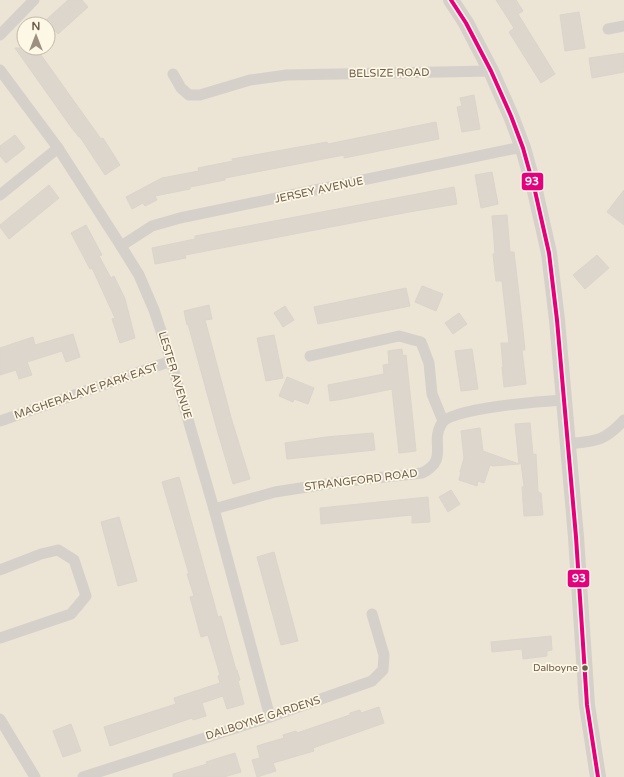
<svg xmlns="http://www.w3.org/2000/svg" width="624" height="777" font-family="'Varela Round',sans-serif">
  <rect width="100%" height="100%" fill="#f3f0e7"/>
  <path fill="#ece4d4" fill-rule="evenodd" d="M 0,0 L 624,0 L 624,777 L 0,777 ZM 24,24 L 48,24 L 48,48 L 24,48 Z"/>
  <g fill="#dcd6cd" stroke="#dbd4ca">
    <polygon points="68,0 82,0 88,7 58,34 46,20"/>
    <polygon points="496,0 516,0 523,11 518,14 555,74 541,83 509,32 514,28"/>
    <polygon points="579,12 585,48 565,51 560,15"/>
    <polygon points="15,48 36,48 101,139 103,138 120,165 105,175 80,137 79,137 71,127"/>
    <polygon points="624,53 624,72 592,78 589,58"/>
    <polygon points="474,95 480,129 462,132 457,107 462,106 460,98"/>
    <polygon points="436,122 439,139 344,158 344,155 225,178 225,180 190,187 190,189 155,196 157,200 145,206 143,203 132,209 126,197 162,178 199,171 198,168 233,161 232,159 327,142 328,144"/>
    <polygon points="15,135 25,148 6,163 0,156 0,146"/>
    <polygon points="492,172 498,204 481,208 475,175"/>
    <polygon points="49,185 59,198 9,239 0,227 0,225"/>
    <polygon points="454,187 457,204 409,212 185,255 186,258 155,264 152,248 195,239 195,236"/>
    <polygon points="624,190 624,225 607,212"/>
    <polygon points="507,215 510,252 514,252 519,294 525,350 522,350 526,384 504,387 502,367 503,367 501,343 509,343 502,281 496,281 493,254 495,253 492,216"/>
    <polygon points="86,225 102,255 99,256 111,278 114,276 125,299 135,338 120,343 112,319 115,318 92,268 90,269 71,233"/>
    <polygon points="597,255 609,268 585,289 573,275"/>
    <polygon points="422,286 443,294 436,311 415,302"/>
    <polygon points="406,288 410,306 318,324 314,307"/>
    <polygon points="209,305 212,319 205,320 232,421 250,479 233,484 218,433 188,324 187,325 184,311"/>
    <polygon points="285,306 294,320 283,327 274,313"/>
    <polygon points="459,313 467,324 453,334 445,323"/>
    <polygon points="73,334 80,357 66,362 62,351 27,362 32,375 19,379 16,370 0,375 0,348 33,337 35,345"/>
    <polygon points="274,335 283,378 266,381 257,338"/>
    <polygon points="402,349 403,356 406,355 416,451 399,453 392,389 343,399 330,401 328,385 384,374 383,365 389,364 388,351"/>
    <polygon points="472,349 478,389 461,391 455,351"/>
    <polygon points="287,377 314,388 308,404 294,399 293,402 279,396"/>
    <polygon points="530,423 533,455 536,454 538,492 541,493 543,515 524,516 522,487 524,486 521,463 519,464 515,424"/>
    <polygon points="480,428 483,451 519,464 493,466 490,465 484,483 478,481 477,486 459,480 461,472 460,472 464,458 461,431"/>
    <polygon points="373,433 375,450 287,459 285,443 326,437"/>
    <polygon points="179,477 218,617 221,616 236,670 237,670 240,680 238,681 244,704 227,709 223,696 202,703 206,716 193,720 192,718 110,746 104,727 176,704 174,698 220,683 218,676 220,675 208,635 201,637 190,597 194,596 187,574 189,574 162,482"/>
    <polygon points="451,490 460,504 448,512 439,497"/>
    <polygon points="428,497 430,522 412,523 412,515 321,524 320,508"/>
    <polygon points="119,517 137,581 118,586 101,522"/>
    <polygon points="274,552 298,641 281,645 257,557"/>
    <polygon points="551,636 552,650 547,651 547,656 523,659 522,649 492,652 491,642"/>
    <polygon points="379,707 384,723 313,748 314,751 273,763 276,771 257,777 252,760 260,758 257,746 284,738 283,735 296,731 297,733 350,715 350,713 360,710 361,713"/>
    <polygon points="71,724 81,751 63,757 53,731"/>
    <polygon points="235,753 241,772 224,777 173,777 173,774 207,764 206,762"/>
  </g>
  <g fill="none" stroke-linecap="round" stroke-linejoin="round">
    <g stroke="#d5d0c9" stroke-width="11">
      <polyline points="608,29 624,26"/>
      <polyline points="0,35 34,0"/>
      <polyline points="0,70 58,148 121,246 139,275 154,310 171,361 214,509 270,717"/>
      <polyline points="173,74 181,88 189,95 200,95 250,80 287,75 491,71"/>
      <polyline points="0,195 58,148"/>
      <polyline points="121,246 152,226 180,218 512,149 523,148"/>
      <polyline points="310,356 399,336 421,342 429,363 432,394 443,421"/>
      <polyline points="0,421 171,361"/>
      <path d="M 567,444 C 595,441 604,442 624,420"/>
      <path d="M 214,509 L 275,492 L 339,482 L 422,473 C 450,459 429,443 442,423 C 451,408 544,401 564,400"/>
      <polyline points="0,570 41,554 58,550 74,560 86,596 71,614 0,638"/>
      <polyline points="0,719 35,777"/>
      <polyline points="83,777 270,717 372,681 383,670 384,655 372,614"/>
    </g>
    <polyline stroke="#d5d0c9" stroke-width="16" points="451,0 466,23 491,71 511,116 523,148 535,191 549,253 557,320 564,400 576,537 587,705 598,777"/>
    <g stroke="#fdf7e6" stroke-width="7">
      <polyline id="bus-1" points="451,0 466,23 491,71 511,116 523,148 535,191 549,253 557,320 564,400 576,537 587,705 598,777"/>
    </g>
    <use href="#bus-1" stroke="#e5007d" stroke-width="4"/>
  </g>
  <circle fill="#6e5c4a" stroke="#fdf7e6" stroke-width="1.5" cx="585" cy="668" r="3.5"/>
  <g text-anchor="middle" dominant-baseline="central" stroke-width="3.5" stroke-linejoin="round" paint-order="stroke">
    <g font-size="10" fill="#6e5c4a" stroke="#fdf7e6" text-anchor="end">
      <text x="578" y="668">Dalboyne</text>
    </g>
    <g font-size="11" fill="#6e5c4a" stroke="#fdf7e6">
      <text transform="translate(389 73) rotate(-1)">BELSIZE ROAD</text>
      <text transform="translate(319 190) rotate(-12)">JERSEY AVENUE</text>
      <text transform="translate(175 375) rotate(73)">LESTER AVENUE</text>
      <text transform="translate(86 391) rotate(-19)">MAGHERALAVE PARK EAST</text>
      <text transform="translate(361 480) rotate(-7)">STRANGFORD ROAD</text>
      <text transform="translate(263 718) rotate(-18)">DALBOYNE GARDENS</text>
    </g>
  </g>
  <g stroke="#fdf7e6" stroke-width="1.5">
    <rect x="521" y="172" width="23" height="19" rx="4" fill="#e5007d"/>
    <rect x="567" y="569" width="23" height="19" rx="4" fill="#e5007d"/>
  </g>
  <g font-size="11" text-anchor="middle" font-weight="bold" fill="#fff">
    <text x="532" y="185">93</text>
    <text x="579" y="582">93</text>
  </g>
  <g transform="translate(36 36)"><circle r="19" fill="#fdf7e6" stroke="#c4b9a8"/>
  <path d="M0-3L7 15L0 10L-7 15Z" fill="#9d9081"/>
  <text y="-6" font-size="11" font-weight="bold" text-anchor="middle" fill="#6e5c4a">N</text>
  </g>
</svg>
